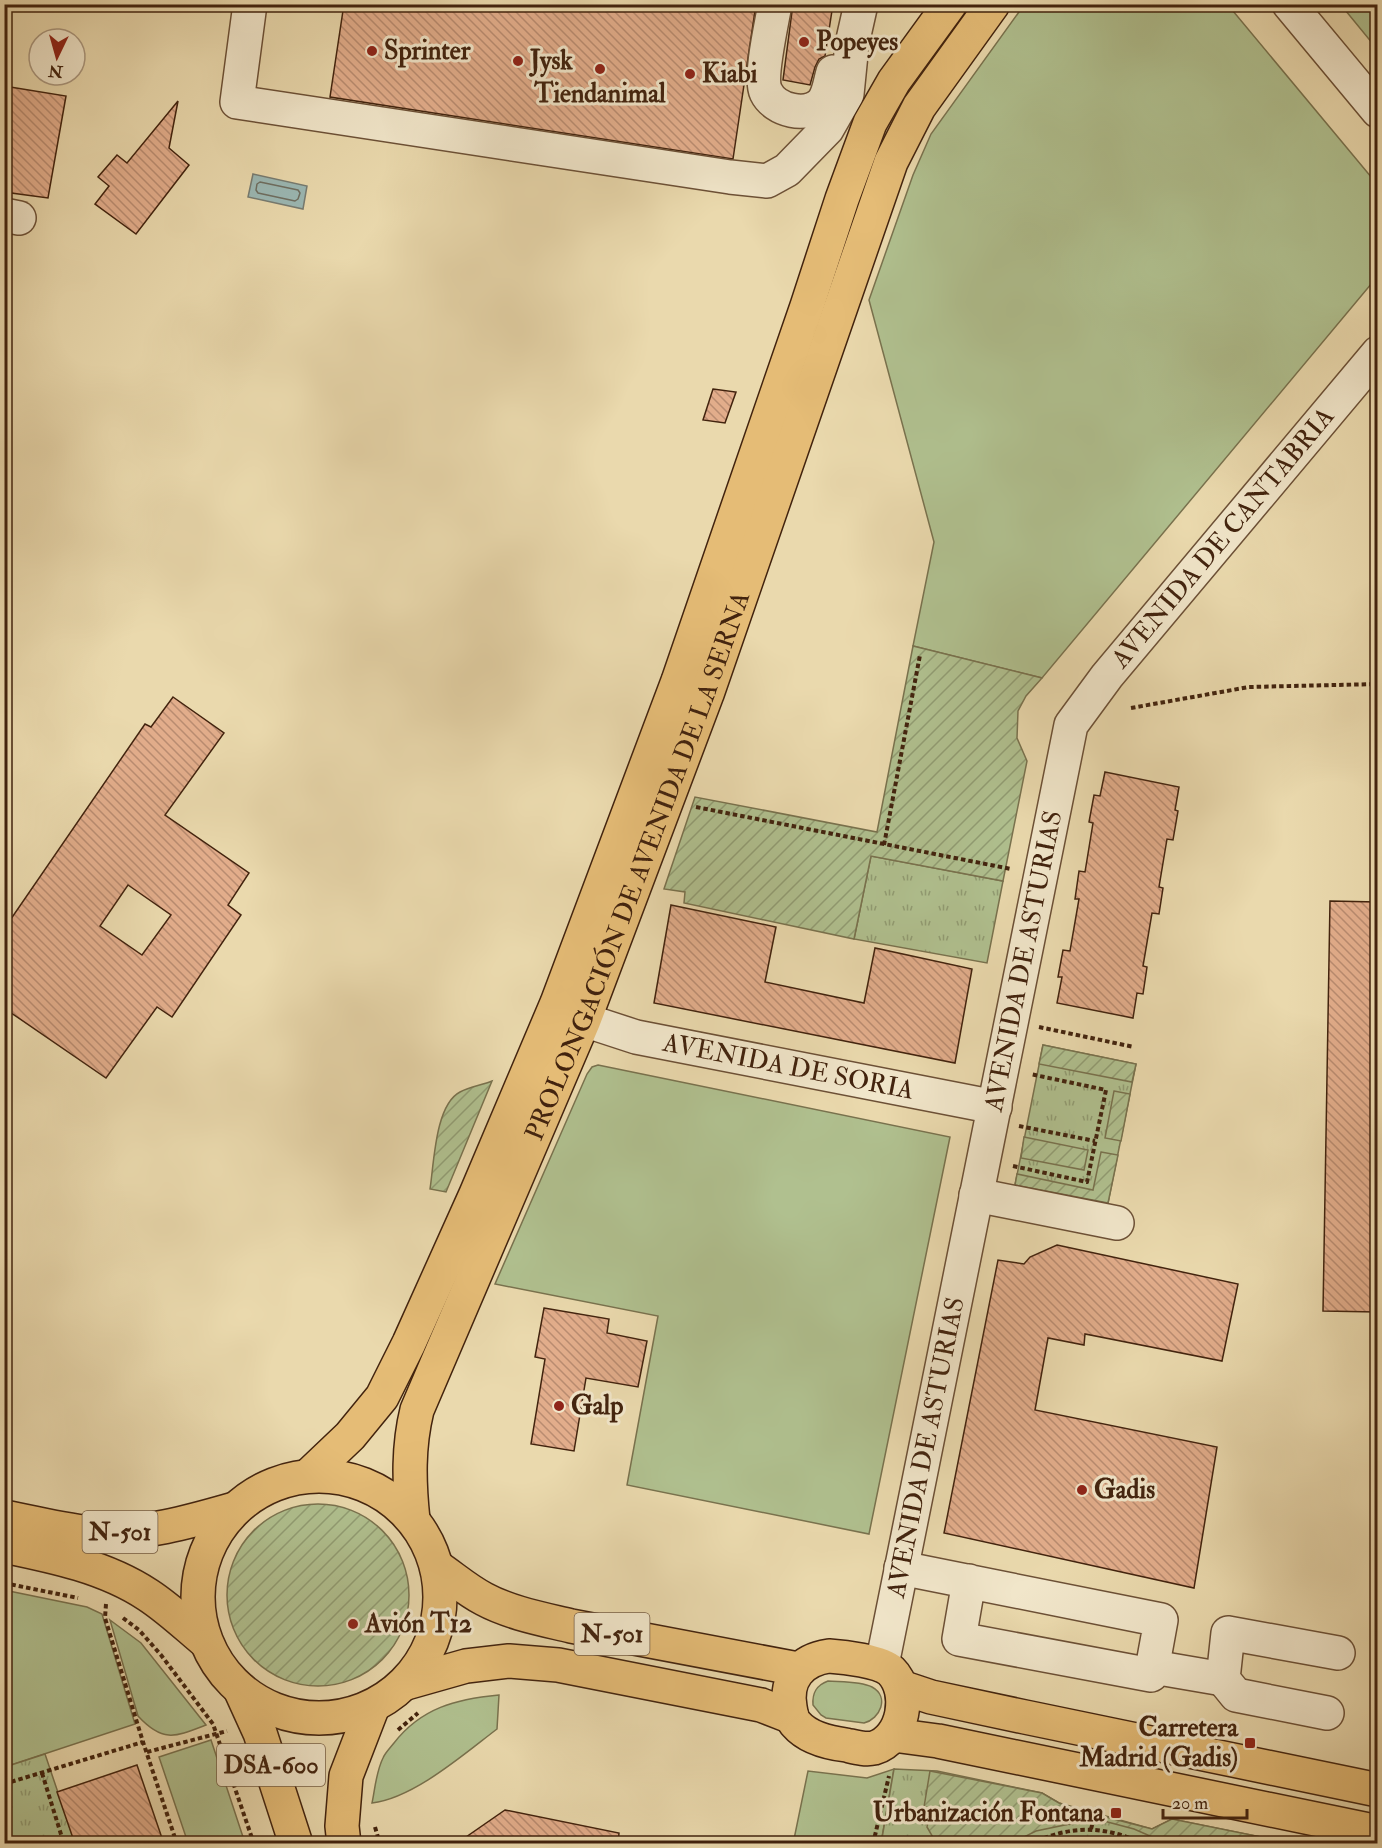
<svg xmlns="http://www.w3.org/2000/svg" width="1382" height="1848" font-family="'IM FELL Double Pica',serif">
  <defs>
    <pattern id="park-tufts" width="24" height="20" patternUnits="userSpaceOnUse" patternTransform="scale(1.5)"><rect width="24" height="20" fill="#b0c08f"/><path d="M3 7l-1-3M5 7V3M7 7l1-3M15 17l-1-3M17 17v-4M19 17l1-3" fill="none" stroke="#919c73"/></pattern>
    <pattern id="garden-furrows" width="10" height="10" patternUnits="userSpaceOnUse" patternTransform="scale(1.5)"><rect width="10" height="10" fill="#b0c08f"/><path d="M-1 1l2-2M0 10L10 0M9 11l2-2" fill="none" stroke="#919c73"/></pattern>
    <pattern id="building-back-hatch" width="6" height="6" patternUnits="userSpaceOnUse" patternTransform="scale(1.5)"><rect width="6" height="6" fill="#e2ad8b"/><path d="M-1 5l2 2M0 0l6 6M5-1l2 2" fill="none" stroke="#b98c70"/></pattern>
  </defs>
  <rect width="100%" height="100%" fill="#ead9ad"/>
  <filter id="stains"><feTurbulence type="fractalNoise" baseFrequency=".00333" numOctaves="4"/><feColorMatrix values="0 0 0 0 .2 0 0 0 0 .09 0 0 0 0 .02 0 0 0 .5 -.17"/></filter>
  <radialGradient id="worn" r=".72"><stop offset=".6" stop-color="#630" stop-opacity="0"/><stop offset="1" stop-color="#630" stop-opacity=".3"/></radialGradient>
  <g fill="#b0c08f" stroke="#79724e" stroke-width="1.5">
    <polygon points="1024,5 1228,5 1377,184 1377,277 1042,678 913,646 934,542 869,300 913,175 931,134"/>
    <polygon points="1341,5 1377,5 1377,49"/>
    <polygon points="598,1065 950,1137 869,1534 627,1485 658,1316 495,1284 587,1074 592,1067"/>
    <polygon points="4,1590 87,1607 102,1614 135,1724 5,1767"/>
    <path d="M 110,1620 L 141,1643 L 206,1725 C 175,1737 163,1743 138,1716 Z"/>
    <path d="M 828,1681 C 841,1682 860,1681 872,1687 C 890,1697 880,1719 864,1723 L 826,1718 L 821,1715 L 813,1705 C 812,1692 817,1685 828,1681 Z"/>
    <path d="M 499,1695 L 497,1729 C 464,1754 414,1798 372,1803 C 375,1789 376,1772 383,1758 C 385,1753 390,1748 394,1743 C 421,1708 456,1699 499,1695 Z"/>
    <polygon points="211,1740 245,1843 188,1843 159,1757"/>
    <polygon points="894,1769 881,1843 793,1844 808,1771 867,1778"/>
  </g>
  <g fill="url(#park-tufts)" stroke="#79724e" stroke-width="1.5">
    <polygon points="871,856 1003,881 987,963 854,939"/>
    <polygon points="1043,1045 1136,1064 1108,1203 1015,1185"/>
    <polygon points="45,1754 75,1843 5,1843 5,1767"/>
    <polygon points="894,1769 937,1771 1042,1793 1059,1803 1152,1829 1172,1819 1290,1843 881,1844"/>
  </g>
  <g fill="url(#garden-furrows)" stroke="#79724e" stroke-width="1.5">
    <polygon points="913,646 1042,678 1026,696 1018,711 1017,738 1027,761 1003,881 871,856 854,939 684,903 685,892 664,889 695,797 877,832"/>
    <polygon points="1043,1045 1136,1064 1132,1082 1039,1064"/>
    <path d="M 492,1081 L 446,1192 L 430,1189 C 434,1164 435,1105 460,1092 C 470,1087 482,1085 492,1081 Z"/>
    <polygon points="1114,1091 1130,1094 1121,1141 1105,1138"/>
    <polygon points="1024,1137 1088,1150 1084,1170 1021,1158"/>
    <polygon points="1101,1152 1118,1155 1108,1203 1015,1185 1017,1174 1093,1190"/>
    <circle cx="318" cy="1595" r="91"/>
    <polygon points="930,1771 1042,1793 1059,1803 1084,1811 1079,1822 1036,1831 1012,1843 929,1843 934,1839 927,1827 931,1808 924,1807"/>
    <polygon points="1102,1816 1152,1829 1172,1819 1290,1843 1166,1843 1134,1829 1100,1820"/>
  </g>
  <polygon fill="#9bb8b4" stroke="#777c72" stroke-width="1.5" points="253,174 307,186 303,209 248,197"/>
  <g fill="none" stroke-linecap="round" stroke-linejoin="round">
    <polygon stroke="#6e6e61" stroke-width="1.5" points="260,182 298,190 300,193 298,199 295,201 258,193 256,190 257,184"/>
  </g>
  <g fill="url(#building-back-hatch)" stroke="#42230e" stroke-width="1.5" fill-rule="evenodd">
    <polygon points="344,4 756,4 733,159 330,97"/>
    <polygon points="793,4 833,4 825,56 819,59 815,67 810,85 783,80"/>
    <polygon points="4,86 66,96 48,198 4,192"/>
    <polygon points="178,101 169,148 189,165 136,234 95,204 109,186 98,177 117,155 127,163"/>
    <polygon points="713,389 736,392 725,423 703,420"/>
    <path d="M 173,697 L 224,733 L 165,815 L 249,873 L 228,905 L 241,915 L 172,1017 L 157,1007 L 106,1078 L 4,1008 L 4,929 L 145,724 L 151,727 ZM 128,885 L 171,915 L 142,955 L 100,926 Z"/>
    <polygon points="1105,772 1179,787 1175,810 1178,811 1173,840 1167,839 1159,887 1163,888 1159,914 1152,913 1143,966 1147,967 1143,994 1137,993 1133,1018 1057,1003 1062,977 1058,977 1063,950 1070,951 1079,899 1075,899 1079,871 1085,872 1093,823 1089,822 1094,795 1100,796"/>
    <polygon points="1330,901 1377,902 1377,1312 1323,1311"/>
    <polygon points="671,905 776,927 765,982 864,1003 875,948 972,969 955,1063 654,1003"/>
    <polygon points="1057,1245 1238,1284 1222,1361 1085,1334 1084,1345 1048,1338 1035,1410 1217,1447 1194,1588 944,1533 998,1260 1024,1264 1030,1257"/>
    <polygon points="544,1308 609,1319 607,1333 647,1341 638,1387 586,1378 574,1451 531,1444 545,1359 535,1357"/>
    <polygon points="137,1765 164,1844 131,1844 128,1837 110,1844 75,1844 57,1792"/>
    <polygon points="505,1810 619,1833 618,1844 456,1844"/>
  </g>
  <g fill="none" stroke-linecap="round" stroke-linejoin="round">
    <g stroke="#6c5036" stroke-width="36">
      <g id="minor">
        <polyline points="250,4 237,102 730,177 767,181 787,170 827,129 847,94 852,44 861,4"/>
        <path d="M 775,4 C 772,22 759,78 766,92 C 775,111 807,118 822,103 C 829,95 830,82 833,72"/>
        <polyline points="1289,4 1378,111"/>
        <polyline points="4,215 19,218"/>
        <path id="s1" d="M 584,1020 L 636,1037 L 995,1107"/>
        <polyline points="976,1195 1117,1223"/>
        <polyline points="901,1568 1161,1620 1151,1675 959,1639 969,1581"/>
        <path id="s2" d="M 882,1665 L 1071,725 L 1107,676 L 1378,353"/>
        <polyline points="1153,1667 1223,1679"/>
        <polyline points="1327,1713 1236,1695 1223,1679 1228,1633 1338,1653"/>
      </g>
    </g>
    <g stroke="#42230e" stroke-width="36">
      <g id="major">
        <polyline points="309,1475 350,1436 382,1397 409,1343 476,1194 557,1003 678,681 807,306 842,199 870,123 894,81 950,4"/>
        <path id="s3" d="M 413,1520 C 409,1482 408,1447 417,1410 L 584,1020 L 707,694 L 891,162 L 919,107 L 993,4"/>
        <polyline points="240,1689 260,1733 296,1844"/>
        <polyline points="344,1844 342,1826 346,1776 373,1706"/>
      </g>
    </g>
    <g stroke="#42230e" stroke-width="36">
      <g id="highway">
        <circle cx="319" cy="1597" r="121"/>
        <path d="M 4,1517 C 33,1522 68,1532 96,1533 C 143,1535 189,1522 234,1509"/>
        <path d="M 4,1546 C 53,1556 106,1567 148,1595 C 168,1608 187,1626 205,1641"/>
        <path d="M 437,1567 C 452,1577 468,1591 484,1599 C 510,1613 542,1619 571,1626 L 798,1669"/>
        <path d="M 829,1656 C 844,1657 880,1661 891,1671 C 912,1692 904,1739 874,1748 C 865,1750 855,1747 846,1745 C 830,1743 808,1738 796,1724 C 792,1720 791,1713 790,1707 C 785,1679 801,1660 829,1656 Z"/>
        <polyline points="406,1683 466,1666 509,1661 558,1665 761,1705 792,1717"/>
        <polyline points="901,1687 931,1697 1025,1717 1378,1790"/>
        <polyline points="893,1735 938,1741 1378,1832"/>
      </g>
    </g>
    <g stroke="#42230e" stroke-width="4" stroke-dasharray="4.5 3" stroke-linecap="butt">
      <polyline points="1131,708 1249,687 1378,684"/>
      <polyline points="696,807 1011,869"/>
      <polyline points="884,845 920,655"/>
      <polyline points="1039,1027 1134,1047"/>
      <polyline points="1019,1126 1095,1141"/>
      <polyline points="1013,1166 1087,1182 1106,1090 1030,1074"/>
      <polyline points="4,1583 78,1598"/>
      <polyline points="106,1604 105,1618 143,1742 177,1844"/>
      <polyline points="123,1618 139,1630 161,1655 213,1724 254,1844"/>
      <polyline points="398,1730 418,1713"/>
      <polyline points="147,1752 227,1731"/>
      <polyline points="42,1773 64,1844"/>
      <polyline points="4,1784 143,1742"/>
      <polyline points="375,1827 380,1844"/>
      <polyline points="1091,1829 1097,1807"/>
      <polyline points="873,1844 889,1776"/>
      <path d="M 1030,1844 C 1071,1825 1103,1825 1144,1844"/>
    </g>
    <use href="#minor" stroke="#f1e6ca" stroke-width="33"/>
    <use href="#major" stroke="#e5bc76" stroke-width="33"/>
    <use href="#highway" stroke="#e5bc76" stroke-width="33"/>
  </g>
  <g fill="#8f2418" stroke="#f1e6ca" stroke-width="2">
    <circle cx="804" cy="42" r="6"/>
    <circle cx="372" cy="51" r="6"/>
    <circle cx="518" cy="61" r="6"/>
    <circle cx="600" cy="69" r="6"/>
    <circle cx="690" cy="74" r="6"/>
    <circle cx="559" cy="1406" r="6"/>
    <circle cx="1082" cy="1490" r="6"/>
    <circle cx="353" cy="1624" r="6"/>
    <rect x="1244" y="1737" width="12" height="12" rx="3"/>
    <rect x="1110" y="1807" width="12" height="12" rx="3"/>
  </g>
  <g text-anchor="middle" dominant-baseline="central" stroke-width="6" stroke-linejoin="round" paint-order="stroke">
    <g fill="#f1e6ca" stroke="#765e46" stroke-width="1.5">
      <rect x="82.5" y="1511" width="75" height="42" rx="4.5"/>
      <rect x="574.5" y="1613" width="75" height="42" rx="4.5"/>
      <rect x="217" y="1744" width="108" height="42" rx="4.5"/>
    </g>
    <g font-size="24" font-weight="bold" fill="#42230e">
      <text x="120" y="1532">N-501</text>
      <text x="612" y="1634">N-501</text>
      <text x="271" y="1765">DSA-600</text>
    </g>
    <g font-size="26" font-weight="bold" fill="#42230e" stroke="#f1e6ca" text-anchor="start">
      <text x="816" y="42">Popeyes</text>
      <text x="384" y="51">Sprinter</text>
      <text x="530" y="61">Jysk</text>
      <text x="702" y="74">Kiabi</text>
      <text x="600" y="94" text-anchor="middle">Tiendanimal</text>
      <text x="571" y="1406">Galp</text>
      <text x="1094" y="1490">Gadis</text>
      <text x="365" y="1624">Avión T12</text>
      <text x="1238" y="1728" text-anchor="end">Carretera<tspan x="1238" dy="30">Madrid (Gadis)</tspan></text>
      <text x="1104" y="1813" text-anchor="end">Urbanización Fontana</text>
    </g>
    <g font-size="26" fill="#42230e" stroke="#f1e6ca">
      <text stroke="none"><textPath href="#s2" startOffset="1200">AVENIDA DE CANTABRIA</textPath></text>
      <text stroke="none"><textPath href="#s3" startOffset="698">PROLONGACIÓN DE AVENIDA DE LA SERNA</textPath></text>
      <text stroke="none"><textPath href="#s2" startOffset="718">AVENIDA DE ASTURIAS</textPath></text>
      <text stroke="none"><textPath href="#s1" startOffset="210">AVENIDA DE SORIA</textPath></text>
      <text stroke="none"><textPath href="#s2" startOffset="222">AVENIDA DE ASTURIAS</textPath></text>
    </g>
  </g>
  <rect width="1382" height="1848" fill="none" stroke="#ead9ad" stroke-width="24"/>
  <rect x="6" y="6" width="1370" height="1836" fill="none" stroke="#42230e" stroke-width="3"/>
  <rect x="12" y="12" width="1358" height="1824" fill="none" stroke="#42230e" stroke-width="1.5"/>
  <g transform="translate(57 57) rotate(185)"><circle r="28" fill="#f1e6ca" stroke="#ab987f" stroke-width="1.5"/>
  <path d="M0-4.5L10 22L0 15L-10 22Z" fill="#8f2418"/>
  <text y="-9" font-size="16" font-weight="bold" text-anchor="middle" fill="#42230e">N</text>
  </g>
  <path d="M1163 1809v9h84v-9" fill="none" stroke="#42230e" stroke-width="3"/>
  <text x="1172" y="1809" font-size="18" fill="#42230e" stroke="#f1e6ca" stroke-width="4.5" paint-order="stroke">20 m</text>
  <rect width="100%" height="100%" filter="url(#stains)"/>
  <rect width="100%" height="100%" fill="url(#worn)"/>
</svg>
